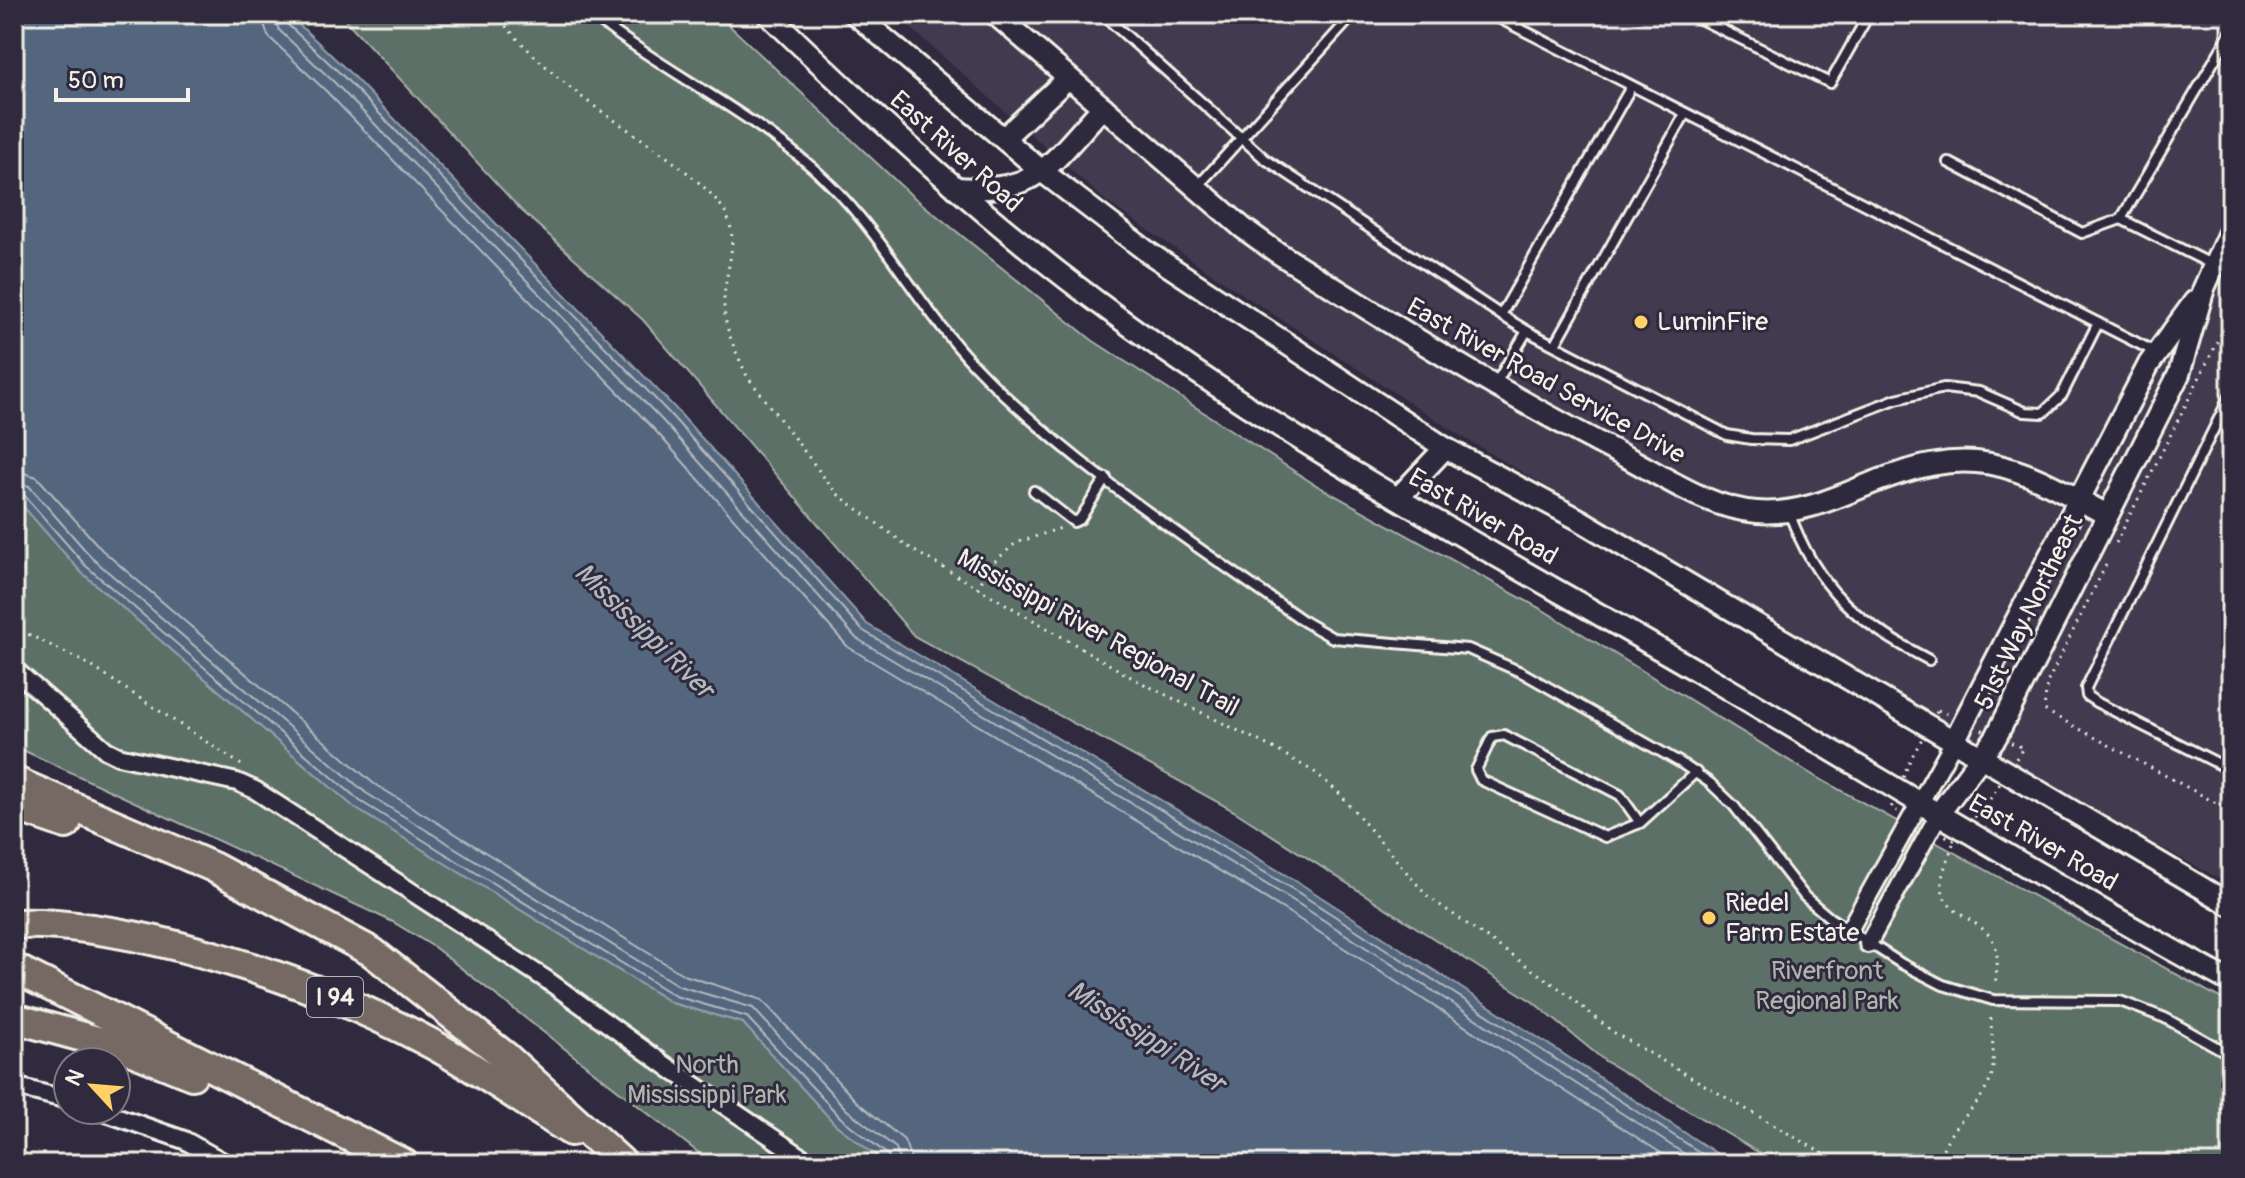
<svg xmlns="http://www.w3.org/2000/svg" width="2245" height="1178" font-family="Pangolin,sans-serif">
  <rect width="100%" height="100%" fill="#2f2a3d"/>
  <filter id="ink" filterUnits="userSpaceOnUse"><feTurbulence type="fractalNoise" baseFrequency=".0125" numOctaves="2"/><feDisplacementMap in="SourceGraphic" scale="16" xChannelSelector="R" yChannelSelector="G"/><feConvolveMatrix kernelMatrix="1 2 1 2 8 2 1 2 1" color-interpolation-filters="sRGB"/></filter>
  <g filter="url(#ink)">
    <polygon fill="#423b50" points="895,14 2231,14 2231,885 2116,823 1463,437 1233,288 1107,202"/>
    <g fill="#5c6f67" stroke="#a8b0a8" stroke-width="2">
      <polygon points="340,14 717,14 911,195 1092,340 1314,484 1543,610 1816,777 2231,1004 2231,1164 1778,1164 1605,1061 1533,1002 1234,811 914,636 643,320 521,210"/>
      <polygon points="14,496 80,571 355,808 672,1003 743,1023 835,1124 887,1164 713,1164 434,947 393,922 14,746"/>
    </g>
    <polygon fill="#53667e" stroke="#939ea8" stroke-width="2" points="14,14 288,14 347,70 675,408 867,624 1304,886 1733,1164 887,1164 835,1124 743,1023 672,1003 355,808 80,571 14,496"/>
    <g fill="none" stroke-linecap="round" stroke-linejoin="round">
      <g stroke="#b4b9be" stroke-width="2">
        <polyline points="261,14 268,36 326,91 653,428 848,647 1288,912 1678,1164"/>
        <polyline points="273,14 279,30 335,83 662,420 856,638 1294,901 1700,1164"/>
        <polyline points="283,14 286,23 342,75 669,413 862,630 1299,893 1718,1164"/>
        <polyline points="14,470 37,477 102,550 373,783 684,975 762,1000 856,1101 904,1140 913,1164"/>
        <polyline points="14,482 29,486 93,559 366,793 679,986 753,1008 847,1110 896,1148 901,1164"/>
        <polyline points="14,492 23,494 86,566 360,801 675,996 747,1017 841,1118 888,1155 891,1164"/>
      </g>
      <g stroke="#f4f1e8" stroke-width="14">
        <g id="service">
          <path d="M 590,14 C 662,70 745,109 814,169 C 879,226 916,304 975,366 C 1069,464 1194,544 1305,622 L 1333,638 L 1468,649 L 1523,673 L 1681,763 L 1710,783 L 1734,806 L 1805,897 L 1830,918 L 1902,964 L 1943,985 L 1993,1000 L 2120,1001 L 2165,1018 L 2231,1055"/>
          <polyline points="1102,14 1265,159 1501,315"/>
          <polyline points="1491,14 2157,353"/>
          <polyline points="1690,14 1830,83 1869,14"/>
          <polyline points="1948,162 2082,233 2121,219"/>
          <polyline points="1197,187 1354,14"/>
          <polyline points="2213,265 2121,219 2231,32"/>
          <polyline points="1527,331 1727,435 1751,439 1789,440 1896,399 1944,388 1979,392 2025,412 2043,413 2062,395 2098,323"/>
          <polyline points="1555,345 1685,114"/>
          <polyline points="1496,383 1527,331 1501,315 1631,87"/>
          <polyline points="2231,394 2086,688 2087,696 2096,702 2231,770"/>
          <polyline points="1034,491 1074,522 1080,519 1106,478"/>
          <path d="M 1789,512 C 1817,590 1857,622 1929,660"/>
          <polyline points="1640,823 1620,795 1504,735 1492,737 1476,770 1481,780 1605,837 1640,823 1696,772"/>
        </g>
      </g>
      <g stroke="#f4f1e8" stroke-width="22">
        <g id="minor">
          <polyline points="14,669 106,750 118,756 237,782 255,790 547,980 672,1070 812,1164"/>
          <polyline points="1849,930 1953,743"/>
          <polyline points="1868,944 1940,812"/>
          <polyline points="14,1086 68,1100"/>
          <polyline points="98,1110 184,1140 227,1164"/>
        </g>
      </g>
      <g stroke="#f4f1e8" stroke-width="26">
        <g id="tertiary">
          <path d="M 768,14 C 879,121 991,225 1115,315 C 1303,453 1511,562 1711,679 C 1884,780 2055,887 2231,982"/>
          <polyline points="855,14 1043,172 1149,253 1445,448 1580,520 2231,905"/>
          <path d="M 995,14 L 1243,228 L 1275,251 C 1391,324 1507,397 1630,459 C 1669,480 1712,509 1757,512 C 1794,515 1829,501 1862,487 C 1971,442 2008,460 2107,515"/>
          <polyline points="1004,138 1068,78"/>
          <path d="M 956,188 C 1041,194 1050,163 1103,107"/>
          <polyline points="1398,498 1445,448"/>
          <polyline points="1953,743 2149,364 2195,301"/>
          <polyline points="1940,812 1996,737 2179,374 2204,288 2231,228"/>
        </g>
      </g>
      <g stroke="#f4f1e8" stroke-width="34">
        <g id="motorway">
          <polyline points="14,781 213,867 372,952 506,1057 621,1162"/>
          <polyline points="14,806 66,824"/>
          <path d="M 14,924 C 68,922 125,933 177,946 C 266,969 350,1000 432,1044 C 480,1070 525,1102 571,1131"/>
          <polyline points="14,968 404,1164"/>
          <polyline points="14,1018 130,1050 192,1075"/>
        </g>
      </g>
      <g stroke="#f4f1e8" stroke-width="3" stroke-dasharray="2 6" stroke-linecap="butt">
        <path d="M 495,14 C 520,43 548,70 578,94 C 614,123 703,174 725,212 C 742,243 722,275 724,307 C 725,331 737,354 747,376 L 836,493 L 913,550 L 1136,680 L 1275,749 L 1316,773 L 1340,794 L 1427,896 L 1563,991 L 1613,1032 L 1841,1164"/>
        <polyline points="2116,543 2231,315"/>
        <polyline points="2106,565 2047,683 2044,710 2231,811"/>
        <polyline points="977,588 994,562 1016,543 1061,528"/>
        <polyline points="14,627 88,664 243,766"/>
        <polygon points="1938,710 2023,748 1990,799 1954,840 1891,808 1910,760"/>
        <path d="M 1953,844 C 1950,855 1943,868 1942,880 C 1938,919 1988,916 1996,949 C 1999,961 1996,973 1995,986"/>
        <polyline points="825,1154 839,1164"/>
        <path d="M 1938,1164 C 1948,1123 1974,1115 1989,1083 C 1998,1064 1990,1034 1991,1013"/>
      </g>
      <use href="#service" stroke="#2f2a3d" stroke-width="8"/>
      <use href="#minor" stroke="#2f2a3d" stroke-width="16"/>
      <use href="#tertiary" stroke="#2f2a3d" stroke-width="20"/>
      <use href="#motorway" stroke="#766964" stroke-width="28"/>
    </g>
  </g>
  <g fill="#ffd166" stroke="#2f2a3d" stroke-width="3">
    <circle cx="1641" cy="322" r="8"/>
    <circle cx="1709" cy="918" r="8"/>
  </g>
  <g text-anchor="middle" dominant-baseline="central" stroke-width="6" stroke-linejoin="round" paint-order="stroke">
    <rect fill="#2f2a3d" stroke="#b9b5b5" stroke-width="2" x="307" y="977" width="56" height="40" rx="6"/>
    <g font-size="24" font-weight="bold" fill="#f4f1e8">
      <text x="335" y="997">I 94</text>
    </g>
    <g font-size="26" fill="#f4f1e8" stroke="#2f2a3d">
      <text transform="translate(956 152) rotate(42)">East River Road</text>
      <text transform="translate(1546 381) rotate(29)">East River Road Service Drive</text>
      <text transform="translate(1483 517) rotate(30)">East River Road</text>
      <text transform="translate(2029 612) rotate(-64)">51st Way Northeast</text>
      <text transform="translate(1098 633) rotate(29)">Mississippi River Regional Trail</text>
      <text transform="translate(2043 843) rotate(30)">East River Road</text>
    </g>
    <g font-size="26" fill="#f4f1e8" stroke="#2f2a3d" text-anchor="start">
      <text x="1657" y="322">LuminFire</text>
      <text x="1725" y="903">Riedel<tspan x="1725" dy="30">Farm Estate</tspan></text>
    </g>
    <g font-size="26" fill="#b0b6ae" stroke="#2f2a3d">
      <text x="1827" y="971">Riverfront<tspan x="1827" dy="30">Regional Park</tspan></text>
      <text x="707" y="1065">North<tspan x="707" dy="30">Mississippi Park</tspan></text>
    </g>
    <g font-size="28" font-style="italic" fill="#b4b9be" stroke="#2f2a3d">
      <text transform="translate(644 631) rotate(44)">Mississippi River</text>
      <text transform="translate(1146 1037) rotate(33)">Mississippi River</text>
    </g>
  </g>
  <rect width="2245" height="1178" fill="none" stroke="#2f2a3d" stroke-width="48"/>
  <rect x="24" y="24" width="2197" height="1130" fill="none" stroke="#f4f1e8" stroke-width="3" filter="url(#ink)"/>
  <g transform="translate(92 1086) rotate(296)"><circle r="38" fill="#2f2a3d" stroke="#7e7a81" stroke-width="2"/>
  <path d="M0-6L14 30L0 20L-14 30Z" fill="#ffd166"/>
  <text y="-12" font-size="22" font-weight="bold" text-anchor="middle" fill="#f4f1e8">N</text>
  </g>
  <path d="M56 88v12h132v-12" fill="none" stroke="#f4f1e8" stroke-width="4"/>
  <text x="68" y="88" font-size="24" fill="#f4f1e8" stroke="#2f2a3d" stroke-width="6" paint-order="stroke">50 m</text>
</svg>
